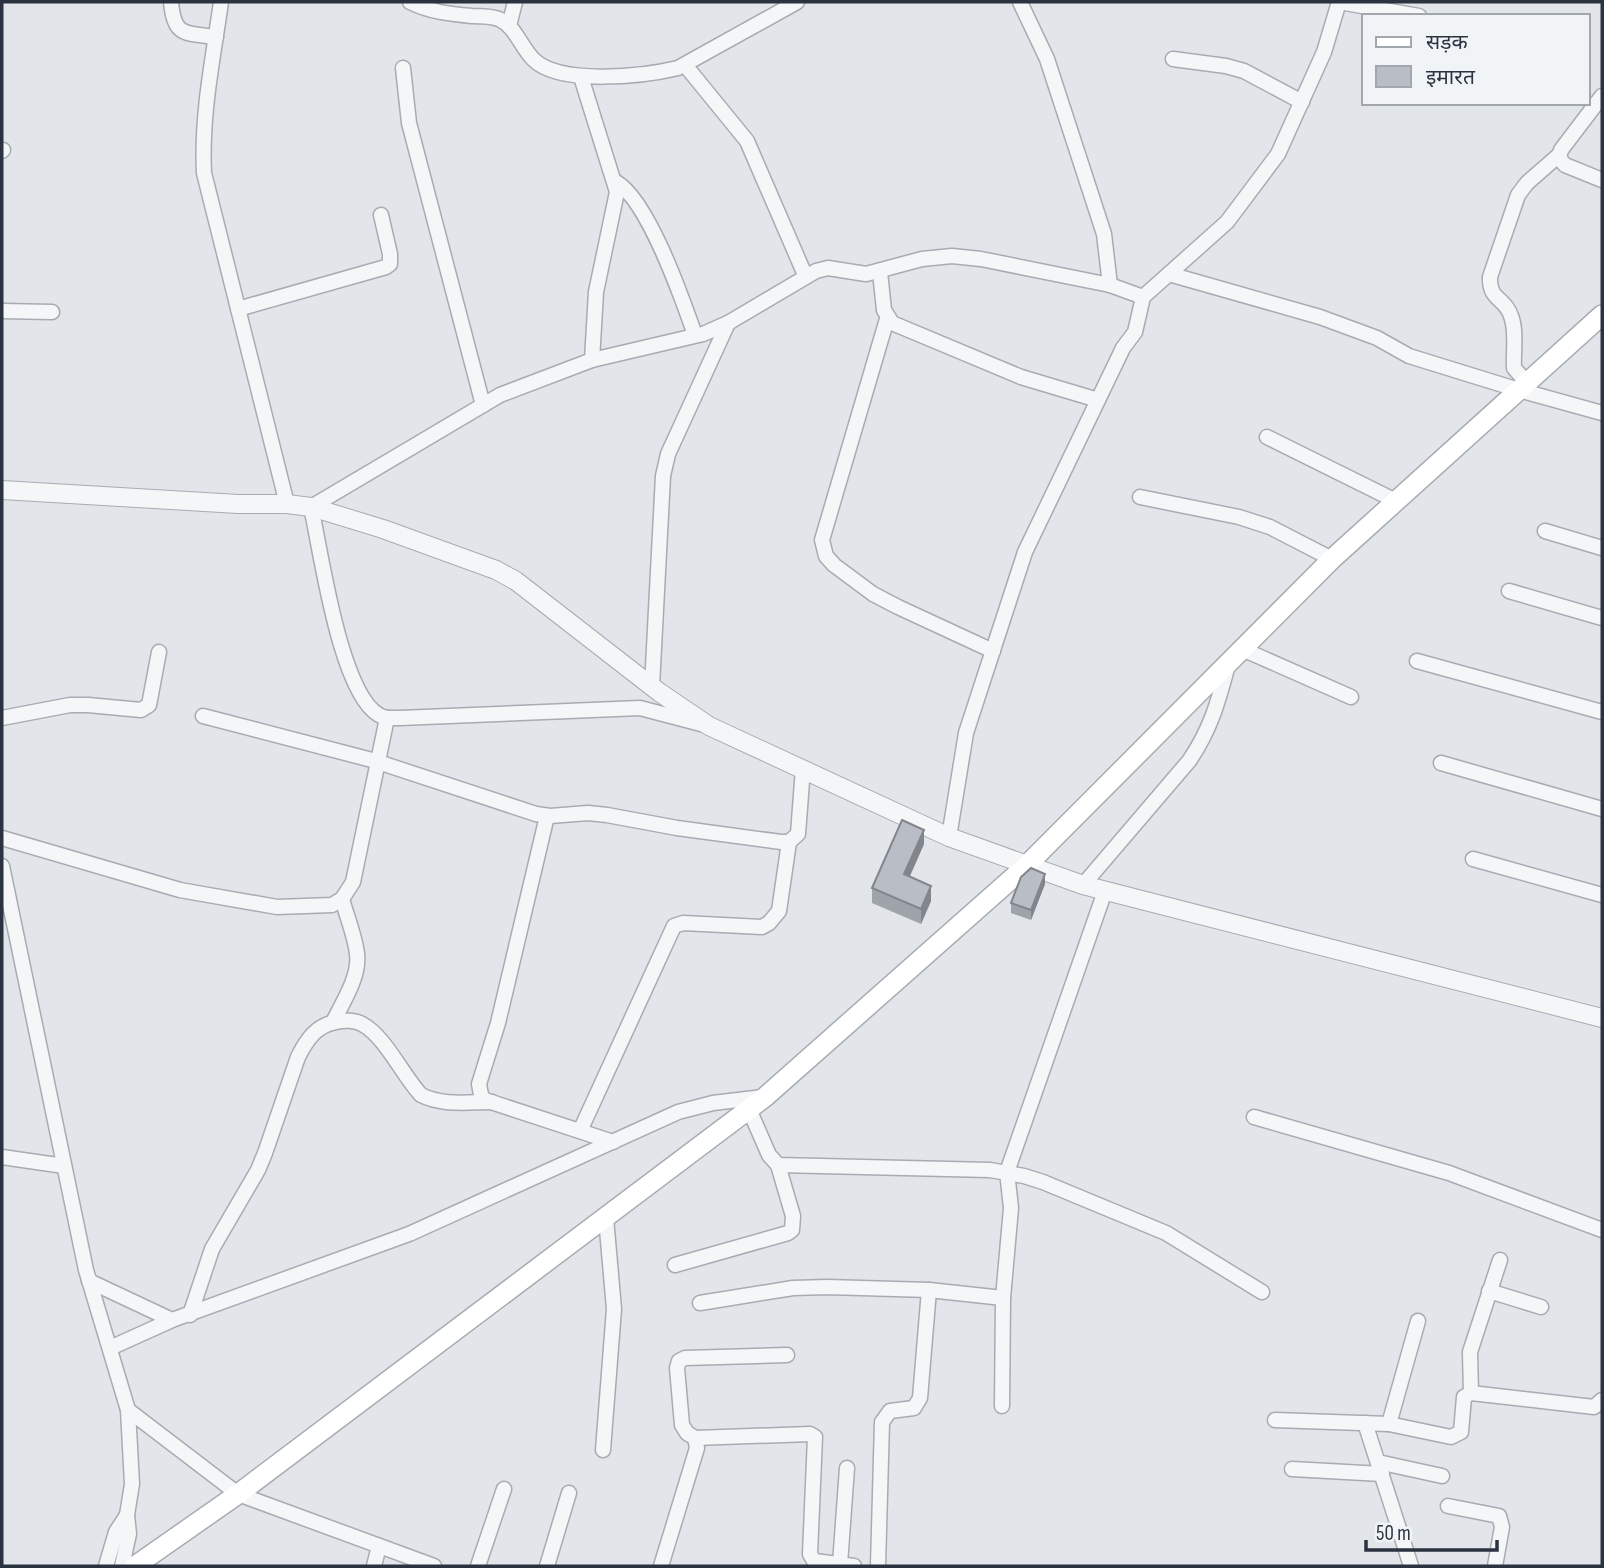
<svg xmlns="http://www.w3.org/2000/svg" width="1604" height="1568" font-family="'Sofia Sans Condensed','Noto Sans Devanagari',sans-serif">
  <rect width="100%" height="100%" fill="#e2e5e9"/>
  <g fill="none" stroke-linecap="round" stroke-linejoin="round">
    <g stroke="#a7acb3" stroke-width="17">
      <g id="minor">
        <path d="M 171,2 C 174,37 185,33 216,37"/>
        <path d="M 221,2 C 213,59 201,115 204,173 L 287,504"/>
        <path d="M 410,2 C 430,12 450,14 472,16 C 481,16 491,16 499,19 C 515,26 521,47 533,59 C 559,86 645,76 678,68 L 797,2"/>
        <polyline points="1020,2 1047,59 1104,234 1110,285"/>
        <polyline points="1339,2 1419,16"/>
        <polyline points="509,26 515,2"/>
        <polyline points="1173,59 1226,66 1244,71 1302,102"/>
        <polyline points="685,65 747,141 805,275"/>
        <polyline points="403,68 409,123 483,405"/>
        <polyline points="581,77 617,192 596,292 592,360"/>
        <polyline points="1602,96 1561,150 1559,158 1565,165 1602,180"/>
        <polyline points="2,151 3,150"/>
        <path d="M 616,182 C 648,200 682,298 695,335"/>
        <polyline points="880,272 884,310 892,323 1021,377 1098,400"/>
        <polyline points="1169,274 1320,317 1377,338 1409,356 1519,390 1602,413"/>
        <polyline points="238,309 386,267 390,264 390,254 381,215"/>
        <polyline points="2,311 52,312"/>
        <polyline points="887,319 822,540 826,556 834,565 873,594 898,607 993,651"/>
        <path d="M 1527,383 L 1514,368 C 1513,352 1517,331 1511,316 C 1505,297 1489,301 1490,277 L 1518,195 L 1527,183 L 1559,155"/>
        <polyline points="1267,437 1396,501"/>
        <polyline points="1140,497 1239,517 1270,527 1332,559"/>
        <polyline points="1545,531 1602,548"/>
        <polyline points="1509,591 1602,618"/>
        <polyline points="1242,649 1351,697"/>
        <polyline points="1417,661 1602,712"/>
        <polyline points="652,686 663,476 668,454 728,323"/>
        <polyline points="203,716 372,760 536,814 550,816 588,813 607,815 677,828 781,842 789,842 798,834 803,768"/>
        <polyline points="2,718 70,705 88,705 141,710 149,705 159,652"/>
        <path d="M 701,724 L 640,708 L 400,718 C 393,718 385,719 379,715 C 340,693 321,552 311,507 L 500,395 L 592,360 L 703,334 L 728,323 L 816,271 L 828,268 L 866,274 L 922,259 L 952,256 L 981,259 L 1110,285 L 1143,297"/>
        <polyline points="1441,763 1602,809"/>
        <polyline points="547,816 498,1023 479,1084 481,1095 485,1100 613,1142"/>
        <polyline points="949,837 966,733 1025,552 1123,348 1135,332 1143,297 1227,222 1278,154 1324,52 1339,2"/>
        <polyline points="2,838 180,890 277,907 332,905 342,899 353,882 387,718"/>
        <polyline points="1473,859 1602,895"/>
        <polyline points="2,866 86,1270 128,1410 132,1484 127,1515 129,1534 122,1566"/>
        <path d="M 1083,885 L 1189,761 C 1211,729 1218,702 1228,665"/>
        <path d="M 333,1022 C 343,1002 360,976 357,954 C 355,936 347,917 342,899"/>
        <polyline points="749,1109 769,1155 778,1165 990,1170 1024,1176 1043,1182 1166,1233 1262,1292"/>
        <polyline points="1254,1117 1449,1173 1602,1230"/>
        <polyline points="580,1131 674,926 683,923 762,927 769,923 779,911 789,842"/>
        <polyline points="2,1157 64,1166"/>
        <polyline points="675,1265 788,1233 792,1230 793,1216 778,1165"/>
        <polyline points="89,1281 172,1320"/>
        <polyline points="1489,1291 1541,1307"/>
        <polyline points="700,1303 793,1288 827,1287 929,1290 1003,1298"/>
        <path d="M 190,1315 L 212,1249 L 258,1170 L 265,1153 L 298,1057 C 306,1041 316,1025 336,1022 C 344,1020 355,1020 362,1024 C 385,1036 403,1076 421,1095 C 443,1106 468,1102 492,1102"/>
        <polyline points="110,1348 172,1320 409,1234 678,1112 713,1103 763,1097"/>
        <polyline points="1471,1393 1470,1352 1500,1260"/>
        <polyline points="1002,1406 1003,1298 1011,1208 1007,1172 1105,891"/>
        <polyline points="128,1410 238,1494 434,1566"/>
        <polyline points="1275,1420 1389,1424 1451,1437 1461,1432 1464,1397 1471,1393 1594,1407 1602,1400"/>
        <polyline points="1365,1423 1411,1566"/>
        <polyline points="1389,1424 1418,1321"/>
        <polyline points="695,1438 810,1434 815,1437 810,1554 814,1561 854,1566"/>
        <polyline points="603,1450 614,1309 606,1218"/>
        <polyline points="1378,1462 1442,1476"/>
        <polyline points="1292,1469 1382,1474"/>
        <polyline points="1448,1506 1499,1516 1502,1527 1495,1566"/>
        <polyline points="840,1564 847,1468"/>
        <polyline points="106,1566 116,1532 127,1515"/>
        <polyline points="374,1566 379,1546"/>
        <polyline points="478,1566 504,1489"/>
        <polyline points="547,1566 569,1493"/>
        <polyline points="661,1566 697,1448 695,1438 687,1433 682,1425 677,1368 679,1361 685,1358 787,1355"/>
        <polyline points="878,1566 882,1422 890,1411 914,1408 920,1398 929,1290"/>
      </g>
    </g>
    <g stroke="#a7acb3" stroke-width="20">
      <polyline id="tertiary" points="2,490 238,504 287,504 311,507 383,529 496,570 516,581 659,692 709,726 949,837 1083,885 1602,1018"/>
    </g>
    <g stroke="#a7acb3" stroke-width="22">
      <polyline id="secondary" points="135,1566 238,1494 765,1097 1026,866 1332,559 1602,315"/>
    </g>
    <use href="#minor" stroke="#f4f6f8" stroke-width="14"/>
    <use href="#tertiary" stroke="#f4f6f8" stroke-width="18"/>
    <use href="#secondary" stroke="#fff" stroke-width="19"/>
  </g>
  <g fill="#9fa3aa">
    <polygon points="924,844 910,876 931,901 921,924 872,903 872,888"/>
    <polygon points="1045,884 1031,920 1011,913 1011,903"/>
  </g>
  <g fill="#82858b">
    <polygon points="924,830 924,844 904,889 904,874"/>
    <polygon points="1045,874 1045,884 1031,920 1031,910"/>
    <polygon points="931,886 931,901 921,924 921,909"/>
  </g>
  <g fill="#b9bec6" stroke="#82858b" stroke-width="2">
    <polygon points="902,820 924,830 904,874 931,886 921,909 872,888"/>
    <polygon points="1031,868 1045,874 1031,910 1011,903 1021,877"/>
  </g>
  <rect width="1604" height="1568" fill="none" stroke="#2b3340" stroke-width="7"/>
  <rect x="1362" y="14" width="228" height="91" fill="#f1f4f7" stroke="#a2a7ae" stroke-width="2"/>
  <rect x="1376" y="37" width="35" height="10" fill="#ffffff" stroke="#a2a7ae" stroke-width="2"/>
  <text x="1426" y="49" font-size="21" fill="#2b3340">सड़क</text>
  <rect x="1376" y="66" width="35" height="21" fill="#b9bec6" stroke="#a2a7ae" stroke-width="2"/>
  <text x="1426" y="84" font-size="21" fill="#2b3340">इमारत</text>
  <path d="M1366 1540v10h131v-10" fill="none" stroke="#2b3340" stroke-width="3.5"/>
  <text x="1376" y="1540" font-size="21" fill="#2b3340" stroke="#f1f4f7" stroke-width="5" paint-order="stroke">50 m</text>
</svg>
